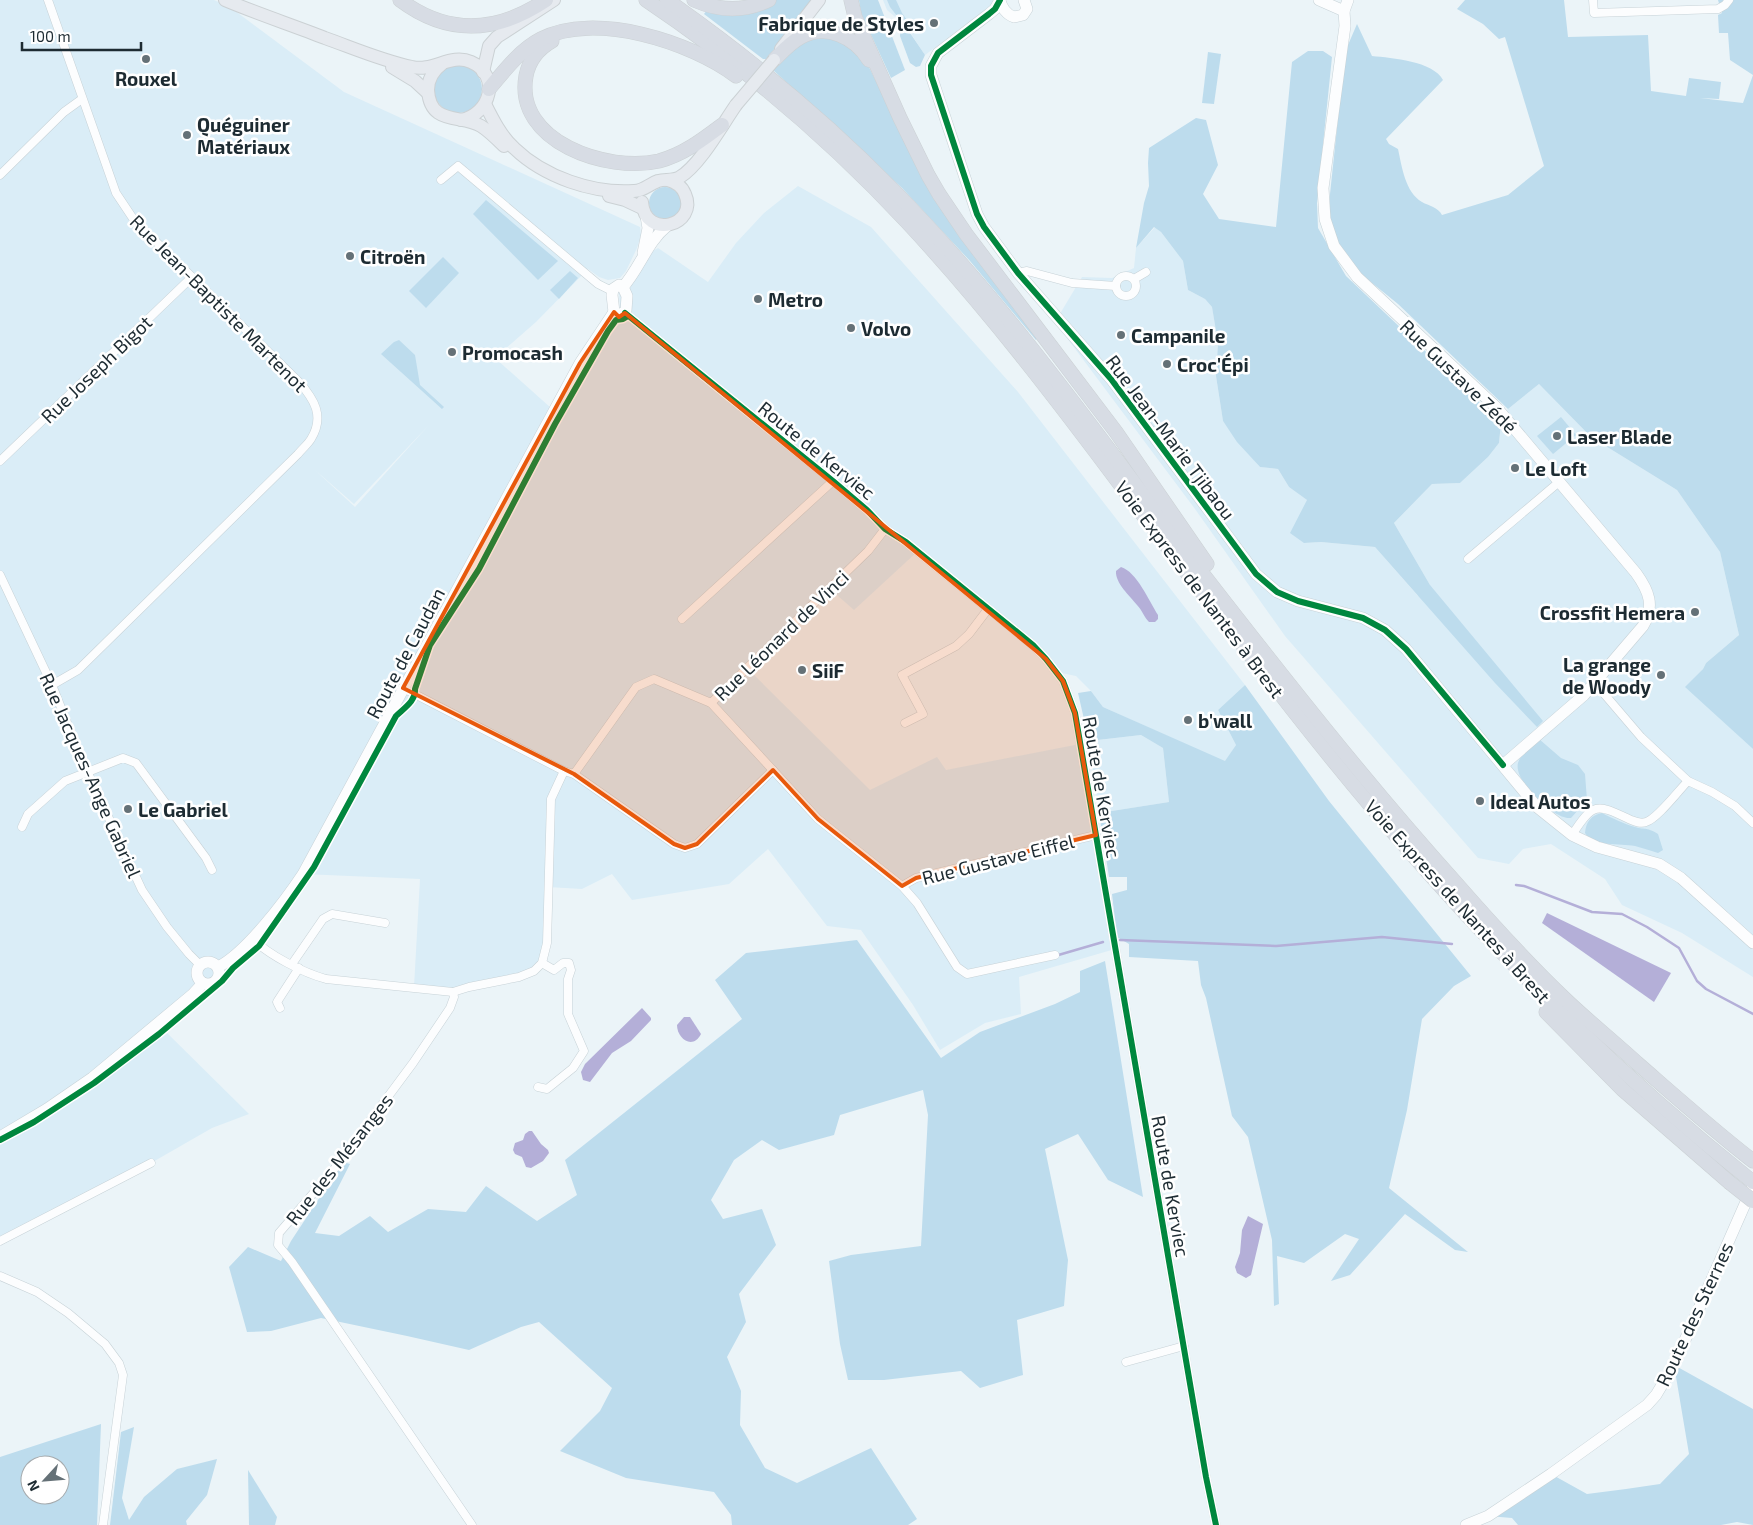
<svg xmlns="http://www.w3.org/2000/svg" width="1753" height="1525" font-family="'Exo 2',sans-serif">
  <rect width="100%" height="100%" fill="#ebf4f8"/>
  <g fill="#daedf7" fill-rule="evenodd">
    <path d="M 0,0 L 214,0 L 230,7 L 344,92 L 640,227 L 641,235 L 637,248 L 626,271 L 620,278 L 608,280 L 599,277 L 588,269 L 536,322 L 495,358 L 551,408 L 580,363 L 620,308 L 619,292 L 626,284 L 642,257 L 658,248 L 708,282 L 736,243 L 764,213 L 798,186 L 871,227 L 1018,392 L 1245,685 L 1218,710 L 1236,745 L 1225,762 L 1103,707 L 1091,691 L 1076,676 L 1057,672 L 1046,659 L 918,551 L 854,610 L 829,588 L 748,669 L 870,790 L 937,757 L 946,770 L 1080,744 L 1115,949 L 1019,977 L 1021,1014 L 985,1023 L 940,1050 L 913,1005 L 861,930 L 827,926 L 768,849 L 729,884 L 632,900 L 612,874 L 582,889 L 548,887 L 542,963 L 534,971 L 453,992 L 414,987 L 420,879 L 303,874 L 229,961 L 218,982 L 182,1003 L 158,1024 L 249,1114 L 212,1128 L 151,1163 L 0,1241 ZM 428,426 L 355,507 L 315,470 L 354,504 Z"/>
    <polygon points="883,0 998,0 925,55 906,26 887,10"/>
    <polygon points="1155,227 1161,232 1183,261 1188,290 1205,299 1212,307 1218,343 1216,376 1223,421 1238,442 1260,467 1278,469 1289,487 1307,500 1304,543 1321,542 1375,547 1418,596 1430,585 1394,523 1432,484 1460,483 1488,457 1499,443 1501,423 1508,409 1539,384 1591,437 1677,490 1720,552 1739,635 1706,663 1703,669 1686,687 1753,749 1753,977 1682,933 1622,905 1605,879 1551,844 1523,849 1509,864 1478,858 1285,636 1195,509 1055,322 1082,277 1112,278 1134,268 1136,248"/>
    <polygon points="1141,735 1163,748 1169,802 1099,813 1089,741"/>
  </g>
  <g fill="#bddced" fill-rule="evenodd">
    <polygon points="775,0 811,0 808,9 766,59 763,59 704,14 707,10"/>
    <polygon points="859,0 878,0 905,70 891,78 861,13"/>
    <polygon points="887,0 896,0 902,13 909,23 906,27 925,55 920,66 916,67 910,63 900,36 901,21 890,7"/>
    <path d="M 1465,0 L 1564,0 L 1568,37 L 1648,35 L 1651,91 L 1686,96 L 1689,78 L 1721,82 L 1719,99 L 1700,98 L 1743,103 L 1753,75 L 1753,749 L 1685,687 L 1703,669 L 1706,663 L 1739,635 L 1720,552 L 1677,490 L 1591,437 L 1539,384 L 1508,409 L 1398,304 L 1361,274 L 1338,246 L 1328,213 L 1345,52 L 1357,24 L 1372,56 C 1392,58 1433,61 1443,80 L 1386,139 L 1389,144 L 1398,149 C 1402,167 1405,192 1422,202 C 1429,206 1438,207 1442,215 L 1508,195 L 1544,166 L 1505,37 L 1499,39 L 1483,24 L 1457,9 Z"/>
    <polygon points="1718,0 1753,0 1753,75 1730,60 1728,33 1719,33 1718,15 1722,13"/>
    <polygon points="834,37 861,55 870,69 928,188 1039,336 1036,340 970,261 902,188 773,70 795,48 807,39"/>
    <polygon points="1308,51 1323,51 1332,57 1317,203 1318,228 1346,276 1501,423 1499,443 1488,457 1460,483 1432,484 1394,523 1430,585 1543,721 1537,727 1495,683 1375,547 1321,542 1304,543 1290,533 1307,500 1289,487 1278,469 1260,467 1237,442 1223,421 1216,376 1218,343 1212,307 1205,299 1188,290 1183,261 1161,232 1154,227 1136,248 1144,203 1149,186 1148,163 1149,148 1196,118 1206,120 1218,165 1203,194 1219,219 1276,227 1292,62"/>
    <polygon points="1208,52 1221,54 1214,104 1202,103"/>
    <circle cx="458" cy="89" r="24"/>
    <circle cx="665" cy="203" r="16"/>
    <polygon points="486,200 558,261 538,280 473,214"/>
    <polygon points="443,257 459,273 426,308 409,291"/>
    <polygon points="570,271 578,278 559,299 550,290"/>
    <polygon points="399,340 415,355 420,385 444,407 442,409 381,354 394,342"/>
    <polygon points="1561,417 1576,435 1553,454 1537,436"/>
    <polygon points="1245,685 1329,801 1471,976 1454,986 1422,1019 1407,1110 1389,1188 1468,1252 1455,1250 1405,1214 1350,1275 1331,1281 1359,1239 1345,1234 1304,1263 1277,1256 1279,1304 1274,1306 1272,1240 1248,1137 1232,1116 1206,998 1201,985 1198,961 1129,957 1129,944 1117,937 1112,894 1127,890 1127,877 1109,877 1099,813 1169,802 1163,748 1141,735 1089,741 1078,693 1091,691 1103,707 1225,761 1236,745 1218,710"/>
    <path d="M 1539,739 L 1561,758 L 1578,765 L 1585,774 L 1587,800 L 1571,818 C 1554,820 1513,781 1518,763 C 1520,755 1533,746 1539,739 Z"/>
    <path d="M 1602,813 C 1612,818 1624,824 1635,827 C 1646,830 1647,827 1658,834 L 1663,850 L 1658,853 C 1651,851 1643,848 1635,846 C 1619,843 1594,847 1585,833 C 1586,822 1591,815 1602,813 Z"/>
    <polygon points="857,940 941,1058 980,1032 1055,1004 1080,992 1080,971 1105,961 1143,1197 1108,1180 1078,1134 1045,1149 1068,1260 1064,1306 1017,1320 1023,1375 980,1388 961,1371 884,1380 848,1380 840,1344 829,1261 851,1255 921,1246 928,1115 923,1090 840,1115 834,1135 779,1150 762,1140 734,1160 711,1200 723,1219 762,1209 776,1245 739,1294 746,1322 727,1357 741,1391 740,1425 765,1468 797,1483 871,1448 917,1519 908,1525 732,1525 731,1515 714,1492 626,1478 560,1451 600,1411 612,1388 539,1322 521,1327 469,1350 407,1336 321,1318 271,1331 247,1332 229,1267 248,1247 281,1261 291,1241 343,1162 350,1164 315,1233 339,1236 370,1216 388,1232 428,1209 466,1212 486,1186 537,1221 577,1195 565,1160 742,1019 715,980 746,953"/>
    <polygon points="1674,1365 1753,1409 1753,1525 1737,1522 1721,1525 1518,1525 1512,1518 1488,1516 1551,1474 1587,1494 1626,1489 1660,1484 1689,1454"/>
    <path d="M 101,1424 L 97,1525 L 0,1525 L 0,1457 ZM 30,1465 L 60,1465 L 60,1495 L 30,1495 Z"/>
    <polygon points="134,1427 122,1498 129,1520 144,1497 177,1469 217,1459 207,1495 186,1521 187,1525 110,1525 121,1432"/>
    <polygon points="248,1470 277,1517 275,1525 249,1525"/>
  </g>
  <g fill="#b4afd8">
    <path d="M 1121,567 C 1137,572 1149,601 1158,615 L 1158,619 L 1155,622 L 1149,622 C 1144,617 1142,610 1137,605 C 1130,596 1115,583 1116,571 Z"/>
    <polygon points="1547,913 1671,973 1654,1002 1542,923"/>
    <polygon points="642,1008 651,1018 651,1020 631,1041 612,1053 590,1082 583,1080 581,1072 585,1064"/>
    <path d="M 684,1017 L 690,1017 L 701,1034 C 693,1050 677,1039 677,1025 Z"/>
    <polygon points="529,1131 532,1131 541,1144 548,1150 549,1153 543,1161 531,1168 526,1167 522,1157 515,1154 513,1150 515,1143 523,1140 525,1134"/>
    <polygon points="1248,1216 1263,1224 1251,1275 1246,1278 1237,1273 1235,1267 1240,1253 1242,1230"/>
  </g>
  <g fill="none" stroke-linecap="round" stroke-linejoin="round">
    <g stroke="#b4afd8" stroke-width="2.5">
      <polyline points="1516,885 1524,886 1592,912 1622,914 1647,927 1679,948 1697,981 1706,989 1753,1014"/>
      <polyline points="1120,940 1276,946 1382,937 1452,944"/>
      <polyline points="1055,956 1103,942"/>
    </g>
    <g stroke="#c7d2d7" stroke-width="9">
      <g id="street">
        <path d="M 48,0 L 116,193 L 134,220 L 299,382 C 314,399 325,416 311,439 C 308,444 302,449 298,454 L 78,670 L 52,685"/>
        <polyline points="1593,0 1594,13 1718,9 1725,5 1729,0"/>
        <polyline points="0,175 64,112 82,99"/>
        <polyline points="441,180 458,166 598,284 612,291"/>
        <polyline points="1018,273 1027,271 1072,283 1116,286"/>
        <circle cx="1126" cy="286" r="10"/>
        <polyline points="1134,279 1146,272"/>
        <polyline points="625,313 833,481 867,510 885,529 906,542 1033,645 1046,659 1063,681 1075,713 1206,1477 1216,1525"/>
        <polyline points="0,461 192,277"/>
        <polyline points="1468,559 1559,482"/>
        <polyline points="0,575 52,685 81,758 142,890 167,927 189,954 200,965"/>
        <polyline points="682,619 833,481"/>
        <polyline points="1594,682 1641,737 1688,781 1712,792 1735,806 1753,823"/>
        <polyline points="403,688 564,771 574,774 636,687 654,679 711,703 868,551 885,529"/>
        <polyline points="711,703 818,819 902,886 917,903 957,967 967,974 1055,955"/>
        <polyline points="905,723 923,714 902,675 956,646 969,634 988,609"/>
        <polyline points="574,774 674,844 685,848 697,844 773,770"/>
        <polyline points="22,827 28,814 65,781 123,758 136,763 206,858 212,870"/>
        <path d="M 1572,835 C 1594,801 1597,804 1631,820 C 1636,822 1641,824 1646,822 C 1657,819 1679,790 1688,781"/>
        <polyline points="902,886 916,878 1096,835"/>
        <path d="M 252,938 C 268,955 304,973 326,979 L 453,992 L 454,997 L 450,1008 L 413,1063 L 335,1168 L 279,1233 L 278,1245 L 292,1262 L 472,1525"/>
        <polyline points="292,964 323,919 332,914 385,923"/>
        <polyline points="453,992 469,987 519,977 534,971 542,963 547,943 551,799 564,771"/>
        <polyline points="280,1008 277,1002 299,968"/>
        <polyline points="538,1087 547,1089 573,1068 584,1051 568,1014 568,979 571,970 569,963 563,963 554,970 542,963"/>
        <polyline points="0,1241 151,1163"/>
        <polyline points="0,1276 37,1292 68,1313 105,1344 119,1363 123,1375 103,1525"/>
        <polyline points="1126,1362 1184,1346"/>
      </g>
    </g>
    <g stroke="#c7d2d7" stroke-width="12">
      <g id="secondary">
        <polyline points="1000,0 995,9 989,14 938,53 931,66 931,75 977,214 984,227 1018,273 1111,379 1256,574 1277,592 1298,601 1363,618 1385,630 1406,649 1537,807 1572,835 1597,847 1659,864 1681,878 1753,943"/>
        <path d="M 1000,0 C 1001,7 1007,15 1014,17 L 1023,15 L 1027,9 L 1024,0"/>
        <polyline points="1319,0 1344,11"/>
        <path d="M 1348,0 L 1344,11 L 1345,26 L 1323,188 L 1325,219 L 1334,246 L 1357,277 L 1497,408 L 1636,573 C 1649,591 1655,606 1643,626 L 1584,695 L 1503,765"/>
        <polyline points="643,253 648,228 646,216"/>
        <path d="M 623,287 C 640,268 647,242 667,226"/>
        <polyline points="614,312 619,315 626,311 627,296 623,287"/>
        <polyline points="614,312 612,295 613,289 619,285 623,287"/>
        <circle cx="208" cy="973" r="11"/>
        <path d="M 218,967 C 246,953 285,901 303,874 L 580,363 L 614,312"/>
        <polyline points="0,1137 47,1109 92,1078 193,994 203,983"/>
        <polyline points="1466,1525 1488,1516 1551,1474 1647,1405 1656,1395 1674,1365 1753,1186"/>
      </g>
    </g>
    <g stroke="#cbd1d4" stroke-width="14">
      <g id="primary">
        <path d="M 225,0 C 258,14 292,25 325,38 C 353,48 383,61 412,67 C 433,72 451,53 471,62 C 501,75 491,114 461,120"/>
        <polyline points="781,49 819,0"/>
        <path d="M 442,64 C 434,70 428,79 428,90 C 430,126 461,114 481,126 C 489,131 497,139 504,146"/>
        <polyline points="392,67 415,81 428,93"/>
        <polyline points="483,72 489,46 497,37 554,0"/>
        <path d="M 485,104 C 493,120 501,136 514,148 C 544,177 593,194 634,191 C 644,191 649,184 658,181 C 665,179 674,181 680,177 C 700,165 722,125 736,105"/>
        <polyline points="609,196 625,200 642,208"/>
        <path d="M 642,202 C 645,241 699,225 685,194 C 682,186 675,182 668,180"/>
      </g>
    </g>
    <g stroke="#cbd1d4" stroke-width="15">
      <g id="highway">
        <path d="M 400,0 C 448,36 497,33 546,0"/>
        <path d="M 646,0 C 741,64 829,138 907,222 C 987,308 1058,401 1128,495 C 1182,567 1237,638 1292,709 C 1430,885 1578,1043 1753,1182"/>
        <path d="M 667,0 C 748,57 825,120 894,191 C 1011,309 1105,447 1206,578 C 1286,681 1367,784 1455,882 C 1490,922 1526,962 1565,999 C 1588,1021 1613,1041 1637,1063 C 1675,1096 1713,1130 1753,1161"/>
        <path d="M 694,0 C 719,11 744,12 769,0"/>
        <polyline points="851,0 855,17 900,118 928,175 939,194 966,234 1116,432 1207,564"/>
        <path d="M 552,41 C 538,49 529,60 526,76 C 514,142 608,173 659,161 C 684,154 702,140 722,125"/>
        <path d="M 774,60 C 782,52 791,42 801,37 C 826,23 855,37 869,60"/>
        <path d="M 489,89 C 504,71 520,50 541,39 C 595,11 691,42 736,76"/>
        <polyline points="1546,1012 1622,1089 1729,1182"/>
      </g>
    </g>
    <use href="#street" stroke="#fcfdfe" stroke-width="8"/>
    <use href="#secondary" stroke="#fcfdfe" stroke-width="11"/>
    <use href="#primary" stroke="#e6eaef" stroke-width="12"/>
    <use href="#highway" stroke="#d7dce4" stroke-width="14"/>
    <g stroke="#cbd1d4" stroke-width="14" stroke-linecap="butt">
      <polyline id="primary-bridge" points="736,105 774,60"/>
    </g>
    <g stroke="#cbd1d4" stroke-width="15" stroke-linecap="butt">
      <polyline id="highway-bridge" points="1729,1182 1753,1201"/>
    </g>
    <use href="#primary-bridge" stroke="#e6eaef" stroke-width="12"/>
    <use href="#highway-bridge" stroke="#d7dce4" stroke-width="14"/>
    <g stroke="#fff" stroke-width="9">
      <g id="cycleway">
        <polyline points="1000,0 995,9 989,14 938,53 931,66 931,75 977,214 984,227 1018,273 1111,379 1256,574 1277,592 1298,601 1363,618 1385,630 1406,649 1503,765"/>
        <polyline points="625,313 833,481 867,510 885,529 906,542 1033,645 1046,659 1063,681 1075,713 1206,1477 1216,1525"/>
        <path d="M 0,1140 L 34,1122 L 94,1083 L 159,1034 L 222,981 L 233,968 L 259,946 L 314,867 L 396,716 C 404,708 416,701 415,689 L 430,645 L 479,569 L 555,424 L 608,331 L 616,320 L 623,319 L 628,316"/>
      </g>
    </g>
    <use href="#cycleway" stroke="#00873e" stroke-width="6"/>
  </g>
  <path fill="#e8590c" fill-opacity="0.2" stroke="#e8590c" stroke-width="4" stroke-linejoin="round" d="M 614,312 L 619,317 L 625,313 L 1046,659 L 1063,681 L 1075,713 L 1096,835 L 916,878 L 902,886 L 818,819 L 773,770 L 697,844 L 685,848 L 674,844 L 574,774 L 403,688 L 580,363 Z"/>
  <g fill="#657177" stroke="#fff" stroke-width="2">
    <circle cx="934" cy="23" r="5"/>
    <circle cx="146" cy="59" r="5"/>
    <circle cx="187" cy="135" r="5"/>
    <circle cx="350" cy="256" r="5"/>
    <circle cx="758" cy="299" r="5"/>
    <circle cx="851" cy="328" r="5"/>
    <circle cx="1121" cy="335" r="5"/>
    <circle cx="452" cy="352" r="5"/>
    <circle cx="1167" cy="364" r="5"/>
    <circle cx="1557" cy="436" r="5"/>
    <circle cx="1515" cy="468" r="5"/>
    <circle cx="1695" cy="612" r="5"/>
    <circle cx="802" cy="670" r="5"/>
    <circle cx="1661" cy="675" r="5"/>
    <circle cx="1188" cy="720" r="5"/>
    <circle cx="1480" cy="801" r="5"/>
    <circle cx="128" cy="809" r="5"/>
  </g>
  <g text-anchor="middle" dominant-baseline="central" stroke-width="5" stroke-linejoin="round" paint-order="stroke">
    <g font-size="19" font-weight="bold" fill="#1d2b32" stroke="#fff" text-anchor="start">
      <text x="924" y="23" text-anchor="end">Fabrique de Styles</text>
      <text x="146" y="78" text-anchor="middle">Rouxel</text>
      <text x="197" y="124">Quéguiner<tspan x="197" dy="22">Matériaux</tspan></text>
      <text x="360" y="256">Citroën</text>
      <text x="768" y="299">Metro</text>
      <text x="861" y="328">Volvo</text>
      <text x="1131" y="335">Campanile</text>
      <text x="462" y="352">Promocash</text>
      <text x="1177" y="364">Croc'Épi</text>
      <text x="1567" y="436">Laser Blade</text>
      <text x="1525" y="468">Le Loft</text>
      <text x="1685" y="612" text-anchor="end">Crossfit Hemera</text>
      <text x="1651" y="664" text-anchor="end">La grange<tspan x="1651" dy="22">de Woody</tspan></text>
      <text x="812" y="670">SiiF</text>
      <text x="1198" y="720">b'wall</text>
      <text x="1490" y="801">Ideal Autos</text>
      <text x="138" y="809">Le Gabriel</text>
    </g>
    <g font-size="19" fill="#1d2b32" stroke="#fff">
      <text transform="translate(219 303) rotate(45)">Rue Jean-Baptiste Martenot</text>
      <text transform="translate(96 369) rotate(-44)">Rue Joseph Bigot</text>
      <text transform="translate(1459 376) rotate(44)">Rue Gustave Zédé</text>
      <text transform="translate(1171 437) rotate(53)">Rue Jean-Marie Tjibaou</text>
      <text transform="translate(817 450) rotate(39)">Route de Kerviec</text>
      <text transform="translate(1200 589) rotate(53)">Voie Express de Nantes à Brest</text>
      <text transform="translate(781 635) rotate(-44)">Rue Léonard de Vinci</text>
      <text transform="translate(405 653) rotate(-62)">Route de Caudan</text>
      <text transform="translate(91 775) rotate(66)">Rue Jacques-Ange Gabriel</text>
      <text transform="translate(1102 787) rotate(80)">Route de Kerviec</text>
      <text transform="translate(998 859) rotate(-14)">Rue Gustave Eiffel</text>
      <text transform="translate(1458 901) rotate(48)">Voie Express de Nantes à Brest</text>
      <text transform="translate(339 1159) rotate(-52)">Rue des Mésanges</text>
      <text transform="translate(1171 1186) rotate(80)">Route de Kerviec</text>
      <text transform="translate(1694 1314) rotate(-65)">Route des Sternes</text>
    </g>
  </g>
  <g transform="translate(45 1480) rotate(244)"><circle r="24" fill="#ffffff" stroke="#a5aaad"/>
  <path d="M0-4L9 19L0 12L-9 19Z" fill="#657177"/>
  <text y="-8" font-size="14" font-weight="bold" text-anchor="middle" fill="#1d2b32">N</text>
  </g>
  <path d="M22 42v8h119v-8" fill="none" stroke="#1d2b32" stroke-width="2.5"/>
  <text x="30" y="42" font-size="15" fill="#1d2b32" stroke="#ffffff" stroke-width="4" paint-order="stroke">100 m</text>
</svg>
